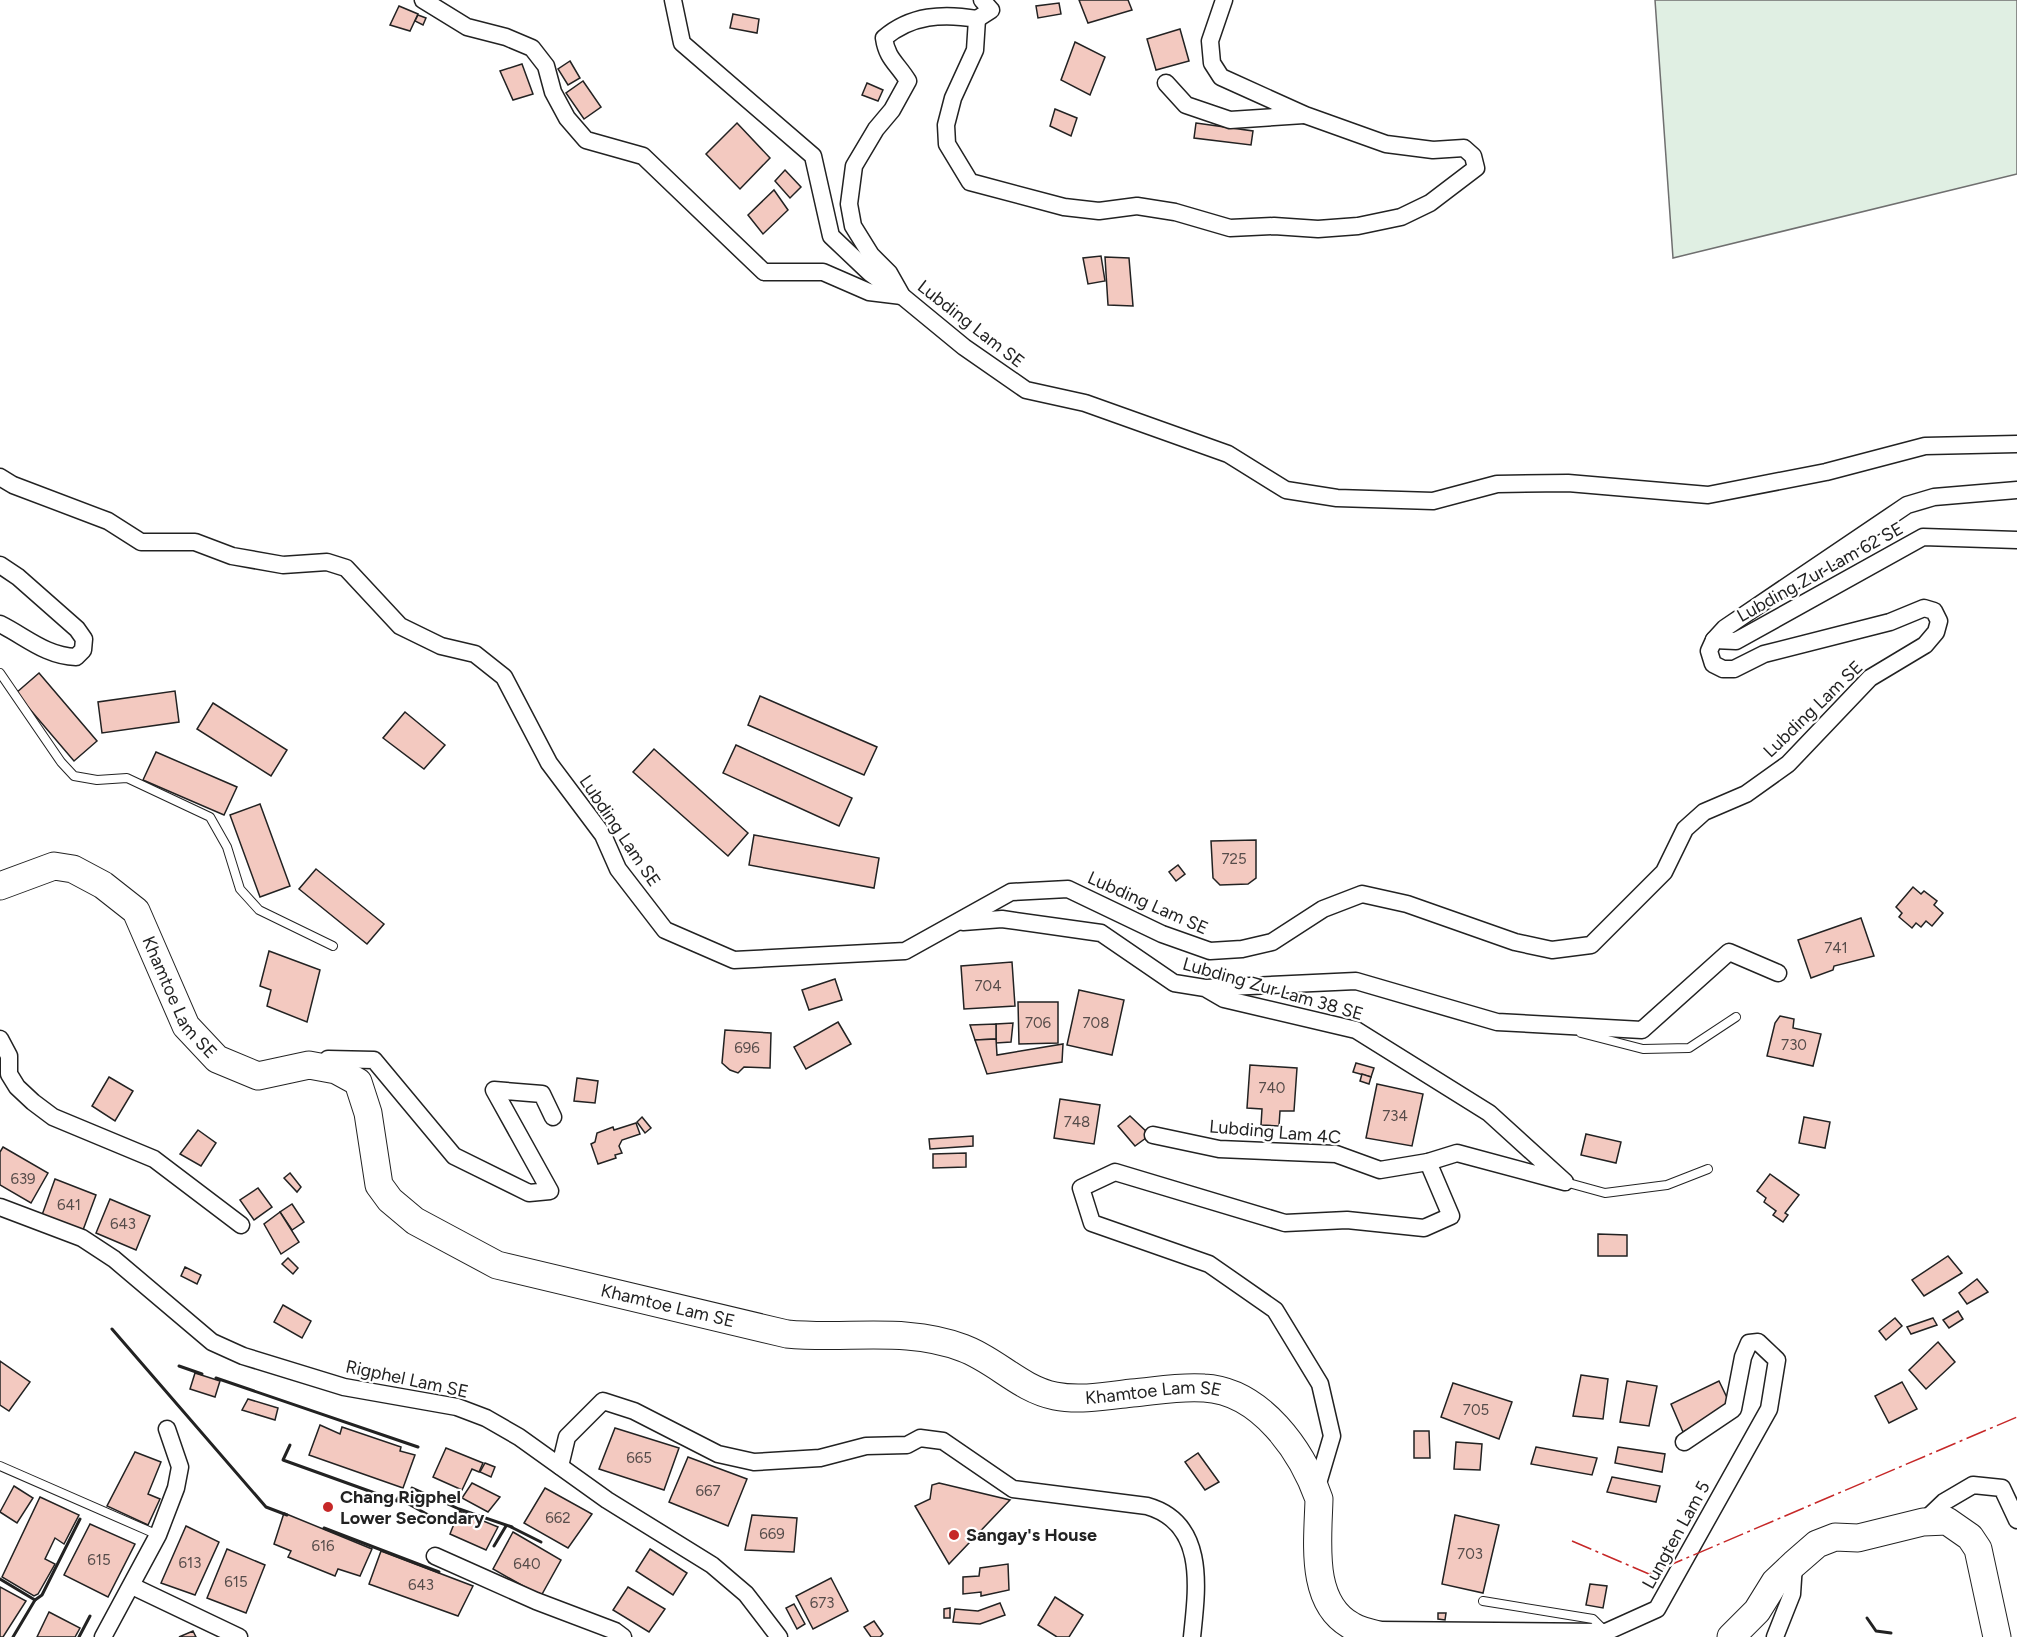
<svg xmlns="http://www.w3.org/2000/svg" width="2017" height="1637" font-family="Figtree,sans-serif">
  <rect width="100%" height="100%" fill="#fff"/>
  <polygon fill="#e0efe3" stroke="#6f6f6f" stroke-width="1.5" points="1655,0 2017,0 2017,174 1673,258"/>
  <g fill="#f3c9c0" stroke="#222" stroke-width="1.5">
    <polygon points="1079,0 1128,0 1132,10 1088,23"/>
    <polygon points="1059,3 1061,14 1038,18 1036,6"/>
    <polygon points="399,6 418,14 410,31 390,25"/>
    <polygon points="733,14 759,19 757,33 730,28"/>
    <polygon points="418,15 426,18 423,25 415,21"/>
    <polygon points="1180,29 1189,61 1156,70 1147,39"/>
    <polygon points="1075,42 1105,57 1090,95 1061,80"/>
    <polygon points="570,61 580,78 568,85 558,69"/>
    <polygon points="522,64 533,94 513,100 500,71"/>
    <polygon points="583,81 601,107 584,119 566,93"/>
    <polygon points="867,83 883,90 878,101 862,95"/>
    <polygon points="1055,109 1077,118 1071,136 1050,126"/>
    <polygon points="737,123 770,158 740,189 706,154"/>
    <polygon points="1196,123 1253,131 1251,145 1194,138"/>
    <polygon points="785,170 801,187 790,198 775,181"/>
    <polygon points="774,190 788,210 763,234 748,215"/>
    <polygon points="1101,256 1105,281 1088,284 1083,258"/>
    <polygon points="1105,257 1129,258 1133,306 1108,305"/>
    <polygon points="39,673 97,741 74,761 16,693"/>
    <polygon points="175,691 179,722 102,733 98,702"/>
    <polygon points="760,696 877,747 864,775 748,725"/>
    <polygon points="213,703 287,750 271,776 197,729"/>
    <polygon points="405,712 445,745 424,769 383,738"/>
    <polygon points="736,745 852,798 839,826 723,773"/>
    <polygon points="654,749 748,833 728,856 633,772"/>
    <polygon points="156,752 237,787 224,815 143,780"/>
    <polygon points="260,804 290,886 260,897 230,815"/>
    <polygon points="754,835 879,858 874,888 749,865"/>
    <polygon points="1256,840 1256,878 1248,884 1220,885 1213,878 1211,841"/>
    <polygon points="1178,865 1185,874 1176,881 1169,872"/>
    <polygon points="316,869 384,924 367,944 299,889"/>
    <polygon points="1913,887 1921,894 1924,891 1937,901 1934,905 1943,913 1932,926 1926,921 1921,927 1916,923 1912,928 1899,917 1902,913 1896,907"/>
    <polygon points="1861,918 1874,956 1834,966 1833,970 1811,978 1798,940"/>
    <polygon points="269,951 320,970 307,1022 267,1006 271,990 260,986"/>
    <polygon points="1012,962 1015,1006 964,1009 961,966"/>
    <polygon points="835,979 842,1000 809,1010 802,990"/>
    <polygon points="1079,990 1124,1000 1112,1055 1067,1045"/>
    <polygon points="1018,1002 1058,1002 1058,1043 1019,1044"/>
    <polygon points="1780,1016 1794,1019 1793,1028 1821,1034 1813,1066 1767,1056 1775,1023"/>
    <polygon points="838,1022 851,1044 806,1069 794,1047"/>
    <polygon points="1013,1023 1011,1042 996,1043 996,1024"/>
    <polygon points="996,1024 996,1039 975,1040 970,1025"/>
    <polygon points="725,1030 771,1033 770,1068 744,1067 738,1073 730,1070 722,1063"/>
    <polygon points="996,1039 997,1055 1063,1044 1062,1062 987,1074 975,1040"/>
    <polygon points="1356,1063 1374,1068 1371,1077 1353,1072"/>
    <polygon points="1250,1065 1297,1068 1294,1111 1280,1111 1279,1126 1261,1125 1262,1109 1247,1108"/>
    <polygon points="1362,1074 1371,1077 1369,1084 1360,1081"/>
    <polygon points="109,1077 133,1091 115,1121 92,1106"/>
    <polygon points="577,1078 598,1081 595,1103 574,1101"/>
    <polygon points="1377,1084 1423,1094 1412,1146 1366,1138"/>
    <polygon points="1060,1099 1100,1105 1094,1144 1054,1138"/>
    <polygon points="1130,1116 1150,1135 1135,1146 1118,1126"/>
    <polygon points="642,1117 651,1128 645,1133 637,1122"/>
    <polygon points="1804,1117 1830,1122 1825,1148 1799,1143"/>
    <polygon points="636,1123 640,1134 622,1140 619,1146 622,1153 615,1155 616,1158 598,1164 591,1144 595,1142 597,1133 613,1127 614,1130"/>
    <polygon points="198,1130 216,1143 201,1166 180,1154"/>
    <polygon points="1586,1134 1621,1142 1616,1163 1581,1155"/>
    <polygon points="973,1136 973,1146 930,1149 929,1139"/>
    <polygon points="3,1147 48,1173 31,1203 0,1185 0,1152"/>
    <polygon points="966,1153 966,1167 933,1168 933,1154"/>
    <polygon points="290,1173 301,1187 297,1192 284,1178"/>
    <polygon points="1770,1174 1799,1195 1785,1213 1788,1215 1783,1222 1773,1215 1776,1211 1764,1202 1766,1198 1757,1191"/>
    <polygon points="55,1179 96,1195 83,1230 42,1215"/>
    <polygon points="258,1188 272,1207 254,1220 240,1200"/>
    <polygon points="110,1199 150,1216 136,1250 96,1233"/>
    <polygon points="292,1204 304,1222 292,1230 280,1212"/>
    <polygon points="280,1212 299,1242 281,1254 264,1224"/>
    <polygon points="1598,1234 1627,1235 1627,1256 1598,1256"/>
    <polygon points="1948,1256 1962,1273 1924,1296 1912,1280"/>
    <polygon points="288,1258 298,1268 293,1274 282,1264"/>
    <polygon points="185,1267 201,1275 197,1284 181,1276"/>
    <polygon points="1977,1279 1988,1292 1967,1304 1959,1293"/>
    <polygon points="283,1305 311,1321 302,1338 274,1322"/>
    <polygon points="1958,1311 1963,1319 1949,1328 1943,1320"/>
    <polygon points="1895,1318 1902,1326 1886,1340 1879,1331"/>
    <polygon points="1933,1318 1937,1325 1911,1334 1907,1327"/>
    <polygon points="1938,1342 1955,1362 1926,1389 1909,1370"/>
    <polygon points="0,1361 30,1382 9,1411 0,1405"/>
    <polygon points="195,1373 220,1381 215,1397 190,1389"/>
    <polygon points="1581,1375 1608,1379 1603,1419 1573,1416"/>
    <polygon points="1627,1381 1657,1386 1649,1426 1620,1422"/>
    <polygon points="1719,1381 1731,1406 1683,1432 1671,1404"/>
    <polygon points="1902,1382 1917,1409 1889,1423 1875,1396"/>
    <polygon points="1453,1383 1512,1402 1499,1439 1441,1417"/>
    <polygon points="248,1399 278,1408 275,1420 242,1410"/>
    <polygon points="320,1425 340,1434 342,1427 401,1447 400,1451 415,1455 403,1488 309,1455"/>
    <polygon points="615,1428 679,1448 664,1490 599,1469"/>
    <polygon points="1414,1431 1429,1431 1430,1458 1414,1458"/>
    <polygon points="1456,1442 1482,1444 1480,1470 1454,1469"/>
    <polygon points="1536,1447 1597,1458 1592,1475 1531,1464"/>
    <polygon points="1618,1447 1665,1454 1662,1472 1615,1463"/>
    <polygon points="446,1448 483,1463 479,1472 472,1469 462,1490 433,1477"/>
    <polygon points="135,1452 161,1462 148,1494 160,1499 148,1525 107,1506"/>
    <polygon points="1198,1453 1219,1482 1205,1490 1185,1462"/>
    <polygon points="688,1457 747,1479 728,1526 669,1502"/>
    <polygon points="485,1463 495,1467 491,1477 480,1472"/>
    <polygon points="1612,1477 1660,1486 1656,1502 1607,1492"/>
    <polygon points="472,1483 500,1497 488,1512 462,1498"/>
    <polygon points="939,1483 1010,1500 949,1564 915,1506 930,1499 932,1485"/>
    <polygon points="14,1486 33,1498 17,1523 0,1512"/>
    <polygon points="545,1488 592,1514 568,1548 524,1523"/>
    <polygon points="40,1497 79,1515 64,1544 55,1538 45,1559 55,1564 38,1594 34,1596 2,1577"/>
    <polygon points="459,1511 498,1527 486,1550 450,1534"/>
    <polygon points="284,1513 372,1549 360,1576 338,1569 335,1576 288,1557 291,1551 274,1544"/>
    <polygon points="752,1515 797,1518 794,1552 745,1550"/>
    <polygon points="1455,1515 1499,1525 1483,1593 1442,1584"/>
    <polygon points="90,1524 135,1544 108,1597 64,1575"/>
    <polygon points="186,1526 219,1542 195,1595 161,1583"/>
    <polygon points="513,1532 561,1560 541,1596 493,1569"/>
    <polygon points="227,1549 265,1565 246,1613 207,1598"/>
    <polygon points="650,1549 687,1573 673,1595 636,1571"/>
    <polygon points="381,1551 473,1586 458,1616 369,1584"/>
    <polygon points="1008,1564 1009,1590 981,1596 981,1592 963,1594 963,1577 979,1576 980,1568"/>
    <polygon points="831,1578 848,1611 813,1629 796,1596"/>
    <polygon points="1590,1584 1607,1586 1603,1608 1586,1605"/>
    <polygon points="0,1587 26,1601 3,1637 0,1637"/>
    <polygon points="628,1587 665,1609 649,1632 613,1610"/>
    <polygon points="1055,1597 1083,1615 1069,1637 1057,1637 1038,1625"/>
    <polygon points="1000,1603 1005,1615 980,1624 953,1622 955,1609 978,1611"/>
    <polygon points="794,1604 805,1624 797,1629 786,1608"/>
    <polygon points="950,1608 950,1618 944,1618 944,1609"/>
    <polygon points="49,1612 80,1628 75,1637 37,1637"/>
    <polygon points="1438,1613 1446,1613 1445,1620 1438,1619"/>
    <polygon points="874,1621 883,1634 880,1637 871,1637 864,1627"/>
    <polygon points="193,1631 196,1637 179,1637"/>
  </g>
  <g fill="none" stroke-linecap="round" stroke-linejoin="round">
    <g stroke="#222" stroke-width="10">
      <g id="service">
        <polyline points="0,673 61,762 74,776 97,780 127,778 210,817 227,847 240,889 259,910 333,946"/>
        <polyline points="1581,1033 1643,1049 1689,1048 1736,1017"/>
        <polyline points="1565,1182 1605,1193 1667,1185 1708,1169"/>
        <polyline points="0,1466 158,1535"/>
        <polyline points="1483,1601 1593,1619 1605,1631"/>
      </g>
    </g>
    <g stroke="#222" stroke-width="19">
      <g id="minor">
        <polyline points="423,0 467,27 506,37 532,48 546,66 553,92 567,118 586,140 643,156 764,272 823,272 869,292 902,296"/>
        <polyline points="673,0 682,43 813,156 831,236 870,273 899,294"/>
        <path d="M 1224,0 L 1210,41 L 1212,63 L 1221,77 L 1305,115 L 1386,144 L 1433,150 L 1464,148 L 1473,156 L 1476,168 L 1430,203 L 1401,217 L 1358,226 L 1318,229 L 1274,226 L 1230,228 L 1175,212 L 1137,206 L 1099,211 L 1064,207 L 970,182 L 947,144 L 946,125 L 953,98 L 975,50 L 977,19 C 943,13 911,15 884,38 C 887,59 897,63 908,81 L 892,110 L 876,129 L 854,166 L 849,204 L 853,226 L 871,255 L 889,273 L 902,296 L 964,347 L 1026,390 L 1085,403 L 1228,454 L 1286,490 L 1337,498 L 1433,501 L 1497,484 L 1568,483 L 1708,495 L 1826,472 L 1925,446 L 2017,444"/>
        <polyline points="977,19 991,10 982,0"/>
        <polyline points="1166,83 1186,105 1230,120 1304,115"/>
        <polyline points="0,477 13,485 108,521 141,542 195,542 232,556 283,565 327,562 346,568 400,626 441,646 475,654 504,677 549,763 603,835 618,869 665,930 734,960 905,951 1011,892 1068,889 1162,934 1210,951 1242,949 1272,942 1323,909 1362,894 1407,904 1515,942 1552,950 1591,945 1664,872 1685,829 1704,812 1746,794 1788,764 1870,678 1925,645 1936,632 1939,621 1934,611 1924,608 1890,622 1764,654 1734,669 1723,669 1713,664 1709,651 1714,640 1725,628 1907,505 1934,497 2017,490"/>
        <path d="M 0,565 L 18,577 L 77,629 L 84,639 L 83,650 L 76,657 C 46,656 26,637 0,624"/>
        <polyline points="1714,640 1736,641 1923,537 2017,540"/>
        <polyline points="963,922 1002,919 1101,933 1174,983 1205,988 1224,999 1356,1030 1489,1113 1565,1182 1457,1153 1428,1162 1451,1216 1424,1228 1347,1220 1285,1223 1115,1172 1081,1188 1092,1223 1209,1264 1275,1310 1320,1384 1332,1436 1316,1490"/>
        <polyline points="1206,988 1356,981 1497,1022 1642,1030 1729,952 1778,973"/>
        <polyline points="0,1039 9,1056 9,1074 17,1087 33,1102 53,1117 154,1159 241,1225"/>
        <polyline points="325,1063 328,1059 374,1060 454,1156 529,1193 550,1191 494,1090 542,1094 553,1117"/>
        <polyline points="1153,1135 1219,1149 1336,1154 1380,1170 1428,1162"/>
        <polyline points="0,1207 82,1238 114,1259 212,1342 243,1356 344,1387 457,1407 486,1418 519,1437 607,1500 712,1565 746,1594 779,1637"/>
        <path d="M 560,1466 L 567,1437 L 603,1401 L 634,1411 L 718,1454 L 754,1462 L 820,1458 L 866,1446 L 907,1445 L 920,1438 L 943,1441 L 1013,1489 L 1147,1506 C 1207,1523 1197,1589 1192,1637"/>
        <polyline points="1923,1522 1944,1502 1973,1485 2002,1488 2017,1520"/>
        <polyline points="435,1556 536,1601 615,1631 623,1637"/>
        <polyline points="132,1586 239,1637"/>
        <polyline points="1377,1630 1606,1632 1657,1609 1769,1409 1777,1360 1758,1342 1749,1343 1743,1357 1733,1409 1684,1442"/>
        <polyline points="103,1637 158,1535 176,1488 180,1467 167,1429"/>
        <polyline points="1775,1637 1792,1594 1794,1564"/>
      </g>
    </g>
    <g stroke="#222" stroke-width="29">
      <g id="primary">
        <path id="s1" d="M 0,886 L 54,866 L 73,869 L 103,885 L 136,911 L 186,1026 L 217,1059 L 258,1076 L 309,1065 L 336,1070 L 358,1082 L 368,1113 L 379,1185 L 390,1200 L 415,1221 L 497,1265 L 787,1334 C 846,1340 906,1326 963,1348 C 996,1360 1020,1389 1055,1396 C 1079,1401 1107,1396 1132,1393 C 1155,1391 1180,1386 1204,1388 C 1261,1391 1302,1451 1319,1499 C 1318,1541 1309,1603 1352,1626 C 1362,1632 1376,1634 1387,1637"/>
        <polyline points="1731,1637 1757,1611 1775,1582 1794,1564 1817,1544 1835,1537 1858,1538 1923,1522 1947,1521 1970,1537 1978,1549 1997,1637"/>
      </g>
    </g>
    <use href="#service" stroke="#fff" stroke-width="8"/>
    <use href="#minor" stroke="#fff" stroke-width="16"/>
    <use href="#primary" stroke="#fff" stroke-width="27"/>
    <g stroke="#222" stroke-width="3">
      <polyline points="112,1329 266,1507 287,1515"/>
      <polyline points="179,1366 202,1374"/>
      <polyline points="216,1378 418,1447"/>
      <polyline points="290,1445 283,1460 397,1501 398,1498 439,1521"/>
      <polyline points="412,1488 459,1509 512,1527"/>
      <polyline points="511,1527 541,1542"/>
      <polyline points="324,1528 439,1572"/>
      <polyline points="494,1546 506,1526"/>
      <polyline points="0,1579 35,1600 42,1595 80,1519"/>
      <polyline points="1867,1618 1876,1631 1891,1633"/>
      <polyline points="13,1637 35,1600"/>
      <polyline points="79,1637 90,1616"/>
    </g>
    <polyline stroke="#c62828" stroke-width="1.5" stroke-dasharray="21 4.5 3 4.5" stroke-linecap="butt" points="1572,1541 1649,1574 2017,1417"/>
  </g>
  <g fill="#c62828" stroke="#fff" stroke-width="2">
    <circle cx="328" cy="1507" r="6"/>
    <circle cx="954" cy="1535" r="6"/>
  </g>
  <g text-anchor="middle" dominant-baseline="central" stroke-width="4.5" stroke-linejoin="round" paint-order="stroke">
    <g font-size="15" fill="#564c4a">
      <text x="1234" y="859">725</text>
      <text x="1836" y="948">741</text>
      <text x="988" y="986">704</text>
      <text x="1038" y="1023">706</text>
      <text x="1096" y="1023">708</text>
      <text x="1794" y="1045">730</text>
      <text x="747" y="1048">696</text>
      <text x="1272" y="1088">740</text>
      <text x="1395" y="1116">734</text>
      <text x="1077" y="1122">748</text>
      <text x="23" y="1179">639</text>
      <text x="69" y="1205">641</text>
      <text x="123" y="1224">643</text>
      <text x="1476" y="1410">705</text>
      <text x="639" y="1458">665</text>
      <text x="708" y="1491">667</text>
      <text x="558" y="1518">662</text>
      <text x="772" y="1534">669</text>
      <text x="323" y="1546">616</text>
      <text x="1470" y="1554">703</text>
      <text x="99" y="1560">615</text>
      <text x="190" y="1563">613</text>
      <text x="527" y="1564">640</text>
      <text x="236" y="1582">615</text>
      <text x="421" y="1585">643</text>
      <text x="822" y="1603">673</text>
    </g>
    <g font-size="18" fill="#222" stroke="#fff">
      <text transform="translate(971 324) rotate(38)">Lubding Lam SE</text>
      <text transform="translate(1820 572) rotate(-29)">Lubding Zur Lam 62 SE</text>
      <text transform="translate(1813 709) rotate(-44)">Lubding Lam SE</text>
      <text transform="translate(620 831) rotate(56)">Lubding Lam SE</text>
      <text transform="translate(1148 903) rotate(24)">Lubding Lam SE</text>
      <text transform="translate(1273 989) rotate(16)">Lubding Zur Lam 38 SE</text>
      <text stroke="none"><textPath href="#s1" startOffset="250">Khamtoe Lam SE</textPath></text>
      <text transform="translate(1275 1132) rotate(5)">Lubding Lam 4C</text>
      <text stroke="none"><textPath href="#s1" startOffset="898">Khamtoe Lam SE</textPath></text>
      <text transform="translate(407 1379) rotate(12)">Rigphel Lam SE</text>
      <text stroke="none"><textPath href="#s1" startOffset="1401">Khamtoe Lam SE</textPath></text>
      <text transform="translate(1676 1535) rotate(-61)">Lungten Lam 5</text>
    </g>
    <g font-size="18" font-weight="bold" fill="#222" stroke="#fff" text-anchor="start">
      <text x="340" y="1497">Chang Rigphel<tspan x="340" dy="21">Lower Secondary</tspan></text>
      <text x="966" y="1535">Sangay's House</text>
    </g>
  </g>
</svg>
